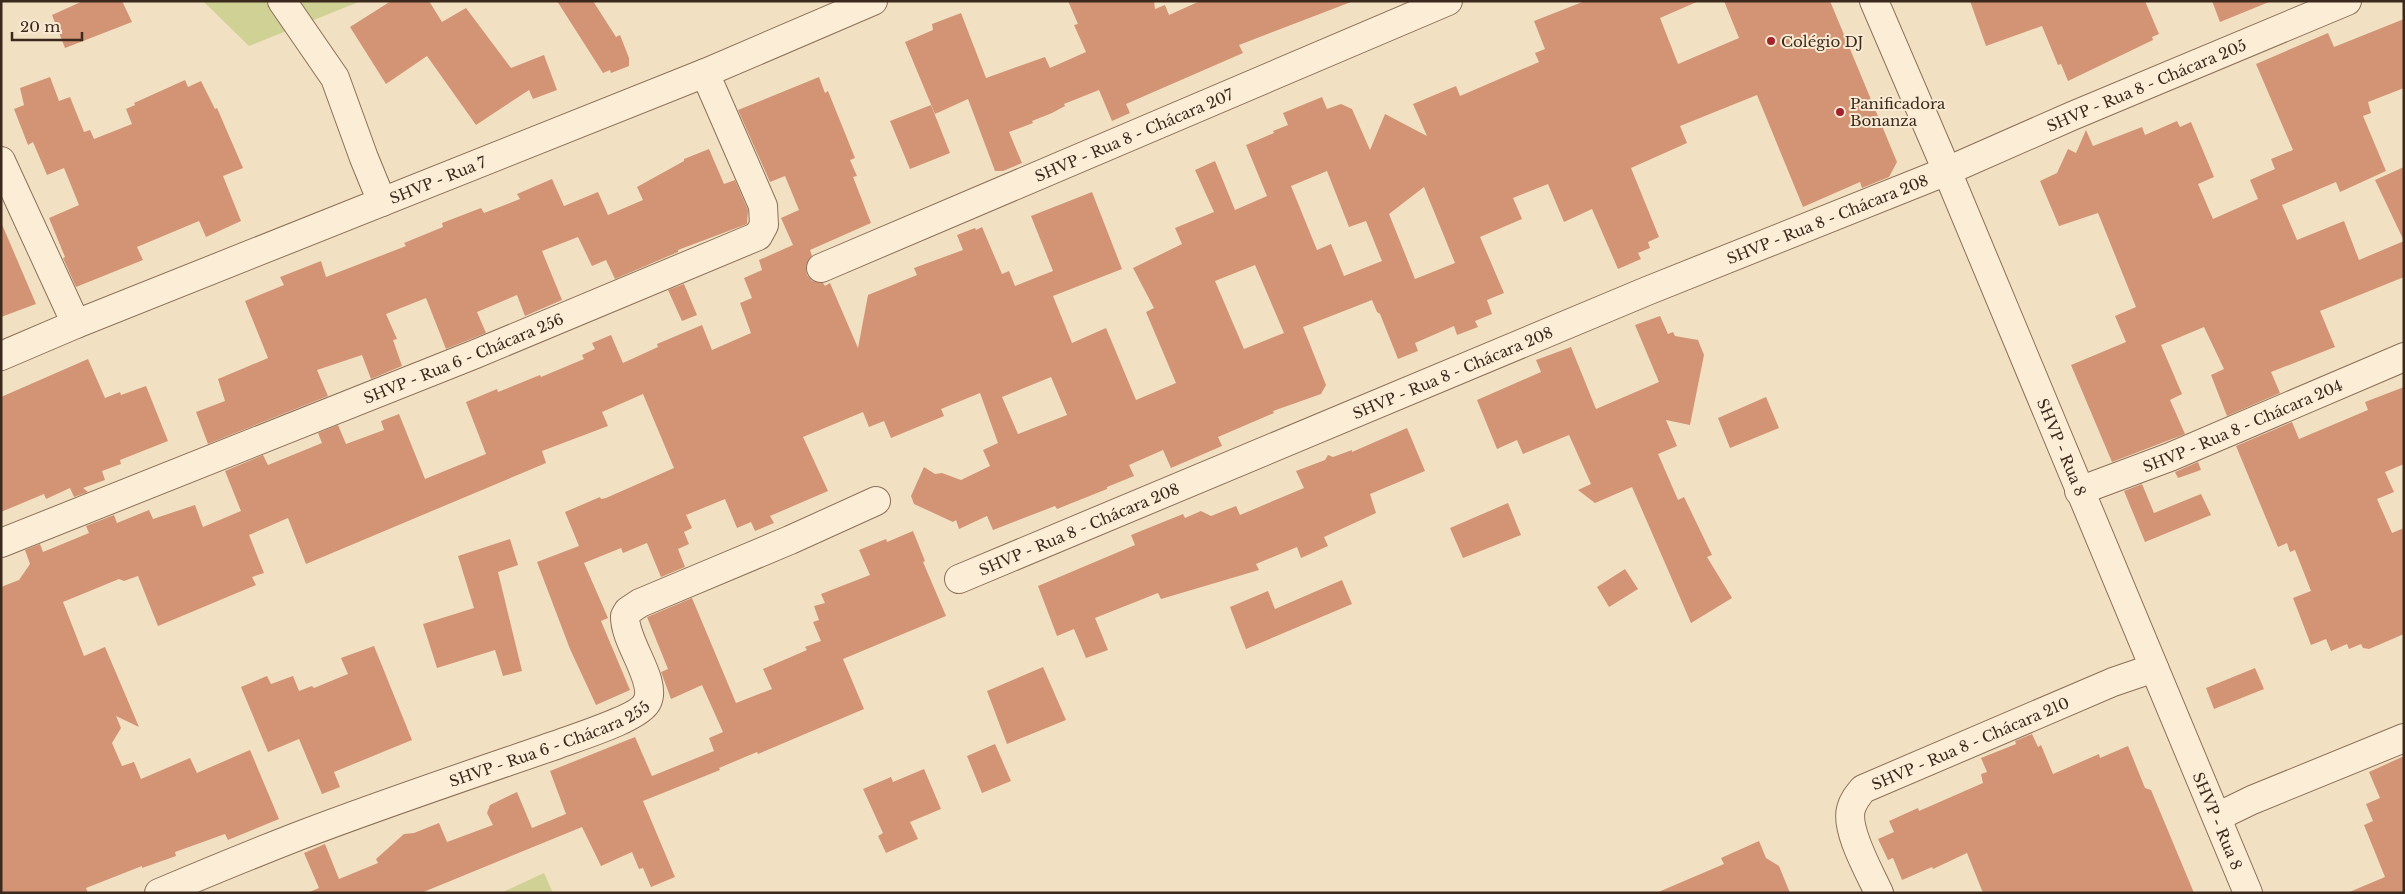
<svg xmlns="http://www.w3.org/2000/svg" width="2405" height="894" font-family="'Libre Baskerville',serif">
  <rect width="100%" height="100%" fill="#f2e0c2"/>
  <g fill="#cfd195">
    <polygon points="203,1 361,1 249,46"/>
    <polygon points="544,873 553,893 501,893"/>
  </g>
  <g fill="#d39475" fill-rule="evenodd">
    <polygon points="83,1 122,1 132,22 65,48 52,15"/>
    <polygon points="391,1 429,1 442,22 466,8 511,68 544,55 557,90 533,99 529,90 476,125 427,56 386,84 350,27"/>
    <polygon points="557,1 593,1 616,37 620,35 629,58 629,66 611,73 610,70 603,73"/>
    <polygon points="1068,1 1154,1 1155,9 1165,5 1169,15 1200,1 1351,2 1239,45 1243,53 1126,104 1130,113 1112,121 1099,90 1064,104 1065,106 1052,113 1032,121 1033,123 1009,132 1022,163 1003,171 995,171 968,99 935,114 905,42 933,30 932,24 961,13 986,78 1045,57 1050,68 1086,52 1074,25 1078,24"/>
    <path d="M 1585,1 L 1699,1 L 1660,18 L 1678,64 L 1739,38 L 1724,1 L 1830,1 L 1897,162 L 1889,177 L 1862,188 L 1860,182 L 1803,207 L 1757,95 L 1680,126 L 1687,143 L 1631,168 L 1659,237 L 1648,242 L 1650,248 L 1638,253 L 1641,259 L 1618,269 L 1592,209 L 1564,222 L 1548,184 L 1513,198 L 1522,219 L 1480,237 L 1504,293 L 1487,300 L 1492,314 L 1475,321 L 1478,327 L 1457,335 L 1454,326 L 1415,343 L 1418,351 L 1398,359 L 1380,314 L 1377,312 L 1372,300 L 1303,327 L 1326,385 L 1321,394 L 1273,411 L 1274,413 L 1218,437 L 1222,446 L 1171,468 L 1163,450 L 1129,465 L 1134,476 L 1107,487 L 1107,489 L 1057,509 L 1055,506 L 993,530 L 987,516 L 959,529 L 956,520 L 953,522 L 914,504 L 911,496 L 924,467 L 935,474 L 942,473 L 961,480 L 990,466 L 983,450 L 998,443 L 980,393 L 941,409 L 944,416 L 891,438 L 884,421 L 869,427 L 863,412 L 803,437 L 828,491 L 770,516 L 774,523 L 755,531 L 751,522 L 737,528 L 725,499 L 686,515 L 692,528 L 684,532 L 689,544 L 678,549 L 685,567 L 661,577 L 647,543 L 623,553 L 621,548 L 584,563 L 608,618 L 601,621 L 630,690 L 596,705 L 570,649 L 537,562 L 579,546 L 565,512 L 600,497 L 601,499 L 606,498 L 674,468 L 643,394 L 602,412 L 608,426 L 542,451 L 546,463 L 306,564 L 288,518 L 249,535 L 264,573 L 252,577 L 256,585 L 158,626 L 138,576 L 124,581 L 119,579 L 63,602 L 84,656 L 105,647 L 139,727 L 116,716 L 121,728 L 112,743 L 122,766 L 134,762 L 141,779 L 190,758 L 197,773 L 250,750 L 279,819 L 228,840 L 225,834 L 175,852 L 176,856 L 142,868 L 142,866 L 86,888 L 88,893 L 1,893 L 1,587 L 19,580 L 30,564 L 25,550 L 40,544 L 43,552 L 89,533 L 86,526 L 114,515 L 117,523 L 149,510 L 153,519 L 195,505 L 203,527 L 241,511 L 225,471 L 263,455 L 268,465 L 322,443 L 318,433 L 338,425 L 346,444 L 384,430 L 381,421 L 399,414 L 425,479 L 486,454 L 466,402 L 497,389 L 498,392 L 540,375 L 541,377 L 584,359 L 582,355 L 595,349 L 592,343 L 611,335 L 623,363 L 658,347 L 657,344 L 702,325 L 712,350 L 751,333 L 740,303 L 752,298 L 744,278 L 762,270 L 759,260 L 793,245 L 781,218 L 799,210 L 785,176 L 770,182 L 738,110 L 819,77 L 825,93 L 828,91 L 855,158 L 850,160 L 857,176 L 853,177 L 871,223 L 810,250 L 812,256 L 806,267 L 807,275 L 812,281 L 823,283 L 825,286 L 830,283 L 858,348 L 868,295 L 917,275 L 914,268 L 963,250 L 957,235 L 975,228 L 976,230 L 982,227 L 1002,274 L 1009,271 L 1015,286 L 1053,271 L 1031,216 L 1092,192 L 1122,269 L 1053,296 L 1072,343 L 1106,328 L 1136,400 L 1176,383 L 1146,312 L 1154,308 L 1133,268 L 1182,244 L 1175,228 L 1214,212 L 1195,170 L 1215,161 L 1235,210 L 1267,196 L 1246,145 L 1274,133 L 1273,131 L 1288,125 L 1283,113 L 1322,97 L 1327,109 L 1341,104 L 1352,109 L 1370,150 L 1385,114 L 1427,136 L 1413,104 L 1456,86 L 1460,96 L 1539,62 L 1535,53 L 1545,49 L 1534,21 ZM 1327,171 L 1349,227 L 1366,221 L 1382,261 L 1344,276 L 1331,244 L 1317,250 L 1291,186 ZM 1424,187 L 1455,263 L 1415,279 L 1389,214 ZM 1255,265 L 1284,333 L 1244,349 L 1215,281 ZM 1051,377 L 1067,415 L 1018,434 L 1002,397 Z"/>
    <polygon points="1970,1 2145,1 2159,34 2152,37 2153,40 2068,81 2061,64 2058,65 2042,26 1986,46"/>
    <polygon points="2212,1 2269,1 2269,2 2220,22"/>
    <polygon points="2404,19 2404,88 2368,102 2371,113 2363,116 2386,171 2340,192 2336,182 2282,205 2297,240 2344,221 2359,260 2404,241 2375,180 2404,167 2404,277 2320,311 2335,347 2271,372 2280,393 2227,416 2211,375 2224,369 2204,327 2161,345 2182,394 2170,400 2185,434 2112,462 2071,365 2126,342 2115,316 2136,307 2098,213 2059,226 2040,181 2057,173 2068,149 2076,153 2086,130 2093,146 2142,127 2145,135 2177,121 2180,127 2191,122 2214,177 2198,184 2213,219 2258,199 2250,180 2275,169 2271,159 2293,150 2256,64 2328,33 2334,47"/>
    <polygon points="50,77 59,101 70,97 84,132 90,130 94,139 132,124 126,109 135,105 134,103 185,80 188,87 201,81 215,109 217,108 243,168 223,176 241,221 206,237 199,221 137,247 143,260 76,287 63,258 65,257 49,218 79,205 64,168 47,175 33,142 28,145 14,109 24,105 20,88"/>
    <polygon points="931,105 950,153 910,169 890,121"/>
    <polygon points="709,149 724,184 735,180 748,210 747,224 678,250 678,252 615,279 606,260 592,266 578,237 542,251 562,300 525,316 517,295 477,312 486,333 446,349 426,298 386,314 397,339 393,340 402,366 371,379 362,355 317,370 328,396 208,444 196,412 225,401 218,379 268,358 245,301 284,285 280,277 321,261 326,277 406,246 404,243 443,227 442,223 481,208 484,213 520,199 517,194 552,179 564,206 598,192 608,215 643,200 637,187 684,161 684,159"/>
    <polygon points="1,222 36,304 1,317"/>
    <polygon points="684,284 697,315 682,321 668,290"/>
    <polygon points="1660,316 1668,334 1673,332 1675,336 1698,340 1704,355 1690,425 1666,420 1677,446 1658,454 1678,500 1684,497 1712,555 1707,557 1732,598 1691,623 1632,487 1595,503 1578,490 1591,484 1569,435 1523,454 1517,440 1497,449 1477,400 1541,372 1536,360 1571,347 1596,409 1659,382 1635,325"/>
    <polygon points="88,359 105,398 120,392 121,395 146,386 168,441 120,460 121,464 102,471 105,480 83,488 88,492 74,497 70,488 46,499 44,494 1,512 1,397"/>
    <polygon points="2404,387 2404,464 2385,472 2394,492 2377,499 2392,533 2404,528 2404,634 2369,649 2363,648 2361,644 2349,649 2347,644 2331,651 2326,639 2311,645 2293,598 2311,591 2295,550 2290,552 2287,543 2278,547 2236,446 2292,422 2299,439 2368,410 2365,402"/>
    <polygon points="1766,397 1779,428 1730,448 1718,418"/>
    <polygon points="1407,428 1425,471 1370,494 1376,513 1324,537 1328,546 1301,558 1297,547 1256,564 1259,570 1161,599 1158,593 1095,618 1108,650 1086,658 1074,629 1057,636 1038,586 1135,545 1131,535 1183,514 1185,518 1201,511 1211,516 1236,506 1240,515 1304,488 1296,471 1325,460 1328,455 1333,457 1352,450 1352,452"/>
    <polygon points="2198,462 2201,470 2178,478 2175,472"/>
    <polygon points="2142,484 2154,513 2201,494 2211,515 2145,542 2124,491"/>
    <polygon points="1508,503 1521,535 1463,558 1450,528"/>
    <polygon points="913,531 925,561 923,562 946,616 843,659 864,709 758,754 757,752 719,768 720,770 643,801 675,877 651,887 643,868 639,869 632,852 601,866 582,827 421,893 307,893 319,888 304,853 325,844 339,879 378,863 376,859 404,834 414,833 439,823 447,842 493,825 487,813 490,805 517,792 532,828 566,814 550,771 635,737 652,776 714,751 709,738 723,732 702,685 671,699 661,672 668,669 647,617 692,598 736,703 772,689 763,669 807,650 805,647 821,641 813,622 819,620 814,606 825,603 821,594 870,575 859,550 886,539 887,542"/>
    <polygon points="510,539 518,565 498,572 522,671 503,676 495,650 437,668 423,624 474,608 458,556"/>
    <polygon points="1625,569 1638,589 1609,607 1597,587"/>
    <polygon points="1342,580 1352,604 1246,649 1230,607 1268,591 1275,609"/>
    <polygon points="374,646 412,740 334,772 340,787 322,794 299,739 268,752 241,687 267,676 271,684 293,676 299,691 312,686 314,688 348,674 341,658"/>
    <polygon points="1043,667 1066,720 1007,744 987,691"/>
    <polygon points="2255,668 2264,689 2214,709 2206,688"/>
    <polygon points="2032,734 2038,747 2041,745 2053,774 2099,754 2100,758 2128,746 2145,788 2151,790 2194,893 1983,893 1967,853 1933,869 1932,867 1902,880 1893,858 1888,860 1878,839 1894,832 1889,821 1918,808 1919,811 1983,783 1981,774 1987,772 1981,758 2016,744 2015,741"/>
    <polygon points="995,744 1011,781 982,793 967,756"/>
    <polygon points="2404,756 2404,893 2347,893 2385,877 2364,825 2373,821 2366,804 2380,798 2369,772"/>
    <polygon points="924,769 941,809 910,822 918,839 886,853 878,836 883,833 863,789 891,777 893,782"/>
    <polygon points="1759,841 1766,858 1779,866 1790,893 1656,893 1724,864 1721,858"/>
  </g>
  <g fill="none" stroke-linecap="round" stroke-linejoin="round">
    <g stroke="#8d7058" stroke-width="30">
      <g id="minor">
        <polyline points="282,1 335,78 364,158 382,202"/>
        <path id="s1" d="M 1874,1 L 1947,171 L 2248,893"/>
        <polyline points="1,161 76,324"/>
        <path id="s2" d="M 821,268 L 1448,1"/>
        <path id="s3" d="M 1,356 L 76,324 L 705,73 L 873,1"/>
        <path id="s4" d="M 2079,491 L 2170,457 L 2404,357"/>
        <path id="s5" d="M 1,543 L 473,355 L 758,236 L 764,225 L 763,206 L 705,73"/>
        <path id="s6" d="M 959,579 L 1647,291 L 1947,171 L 2072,116 L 2347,1"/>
        <polyline points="2217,817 2252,800 2404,738"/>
        <path id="s7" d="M 159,893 C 204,874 250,855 296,837 C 382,804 469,775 556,745 C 574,738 640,718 647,702 C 658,681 624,642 625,616 L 628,611 L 640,603 L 790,540 L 876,501"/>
        <path id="s8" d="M 1879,893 C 1870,873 1845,830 1851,809 C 1853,801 1858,795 1863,789 L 2113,682 L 2154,668"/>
      </g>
    </g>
    <use href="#minor" stroke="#fbedd6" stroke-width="28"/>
  </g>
  <g fill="#a2222e" stroke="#f8ead3" stroke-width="2">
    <circle cx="1771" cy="41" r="5"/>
    <circle cx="1840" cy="112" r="5"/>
  </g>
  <g text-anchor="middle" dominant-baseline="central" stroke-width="4" stroke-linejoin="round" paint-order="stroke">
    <g font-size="15" fill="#3c291d" stroke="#f8ead3" text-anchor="start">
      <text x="1781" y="41">Colégio DJ</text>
      <text x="1850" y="103">Panificadora<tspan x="1850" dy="17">Bonanza</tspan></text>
    </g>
    <g font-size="15" fill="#3c291d" stroke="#f8ead3">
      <text stroke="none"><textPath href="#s6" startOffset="1286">SHVP - Rua 8 - Chácara 205</textPath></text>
      <text stroke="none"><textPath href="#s2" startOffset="340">SHVP - Rua 8 - Chácara 207</textPath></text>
      <text stroke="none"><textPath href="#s3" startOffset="471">SHVP - Rua 7</textPath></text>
      <text stroke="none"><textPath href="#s6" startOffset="940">SHVP - Rua 8 - Chácara 208</textPath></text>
      <text stroke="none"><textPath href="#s5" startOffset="498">SHVP - Rua 6 - Chácara 256</textPath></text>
      <text stroke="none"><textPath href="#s6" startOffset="535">SHVP - Rua 8 - Chácara 208</textPath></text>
      <text stroke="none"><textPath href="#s4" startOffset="176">SHVP - Rua 8 - Chácara 204</textPath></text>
      <text stroke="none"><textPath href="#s1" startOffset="484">SHVP - Rua 8</textPath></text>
      <text stroke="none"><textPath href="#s6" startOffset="130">SHVP - Rua 8 - Chácara 208</textPath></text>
      <text stroke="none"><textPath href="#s7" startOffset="418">SHVP - Rua 6 - Chácara 255</textPath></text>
      <text stroke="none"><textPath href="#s8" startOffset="230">SHVP - Rua 8 - Chácara 210</textPath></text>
      <text stroke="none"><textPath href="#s1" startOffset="889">SHVP - Rua 8</textPath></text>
    </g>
  </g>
  <rect width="2405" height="894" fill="none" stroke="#3c291d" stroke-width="5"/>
  <path d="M12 32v8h70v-8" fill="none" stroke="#3c291d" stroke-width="2.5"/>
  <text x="20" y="32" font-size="15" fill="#3c291d" stroke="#f8ead3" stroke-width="4" paint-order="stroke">20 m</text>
</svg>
